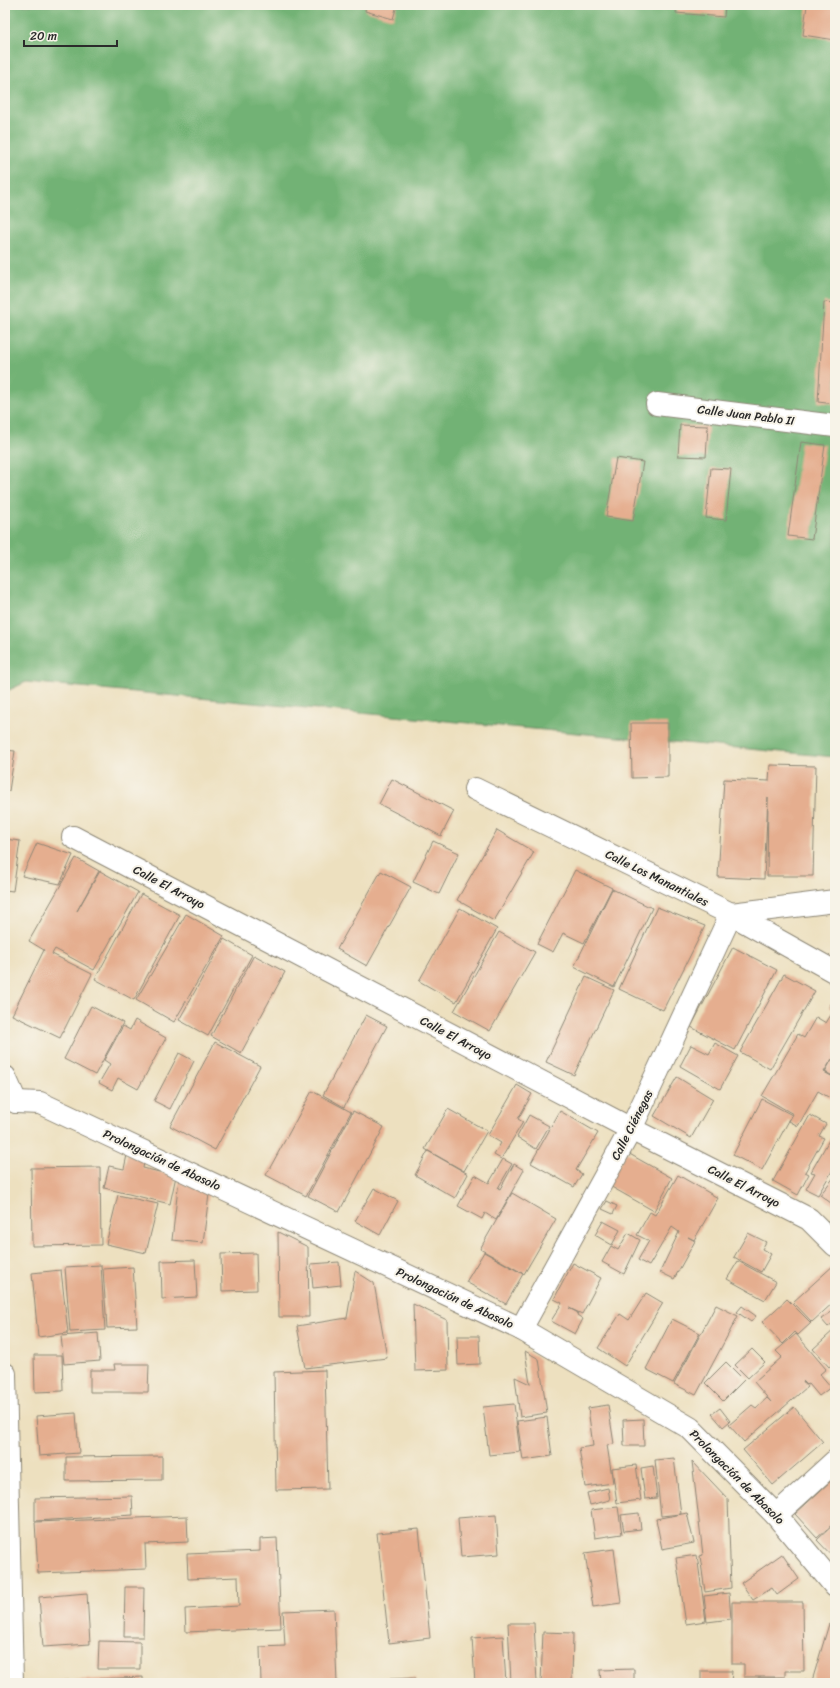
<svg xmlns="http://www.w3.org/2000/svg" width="840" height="1688" font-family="Sriracha,sans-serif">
  <rect width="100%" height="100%" fill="#f7f3e8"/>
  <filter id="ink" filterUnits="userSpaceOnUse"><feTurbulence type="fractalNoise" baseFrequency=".025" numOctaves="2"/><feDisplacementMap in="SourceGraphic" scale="8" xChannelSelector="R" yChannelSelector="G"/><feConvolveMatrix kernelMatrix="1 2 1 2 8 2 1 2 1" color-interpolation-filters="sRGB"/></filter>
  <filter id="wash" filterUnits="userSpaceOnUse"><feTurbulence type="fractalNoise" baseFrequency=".012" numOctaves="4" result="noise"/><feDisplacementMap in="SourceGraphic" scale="16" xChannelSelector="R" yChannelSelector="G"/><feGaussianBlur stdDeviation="0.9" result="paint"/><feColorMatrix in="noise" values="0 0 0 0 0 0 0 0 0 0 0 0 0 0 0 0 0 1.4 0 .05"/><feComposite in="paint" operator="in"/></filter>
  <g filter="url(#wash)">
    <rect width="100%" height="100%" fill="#ede0bf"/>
    <polygon fill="#72b274" stroke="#4e6e50" points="5,5 835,5 835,757 26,682 5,692"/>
    <g id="blocks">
      <g fill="#e5ae8f">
        <polygon points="366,5 397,5 393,19 365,11"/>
        <polygon points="677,5 725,5 724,17 676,13"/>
        <polygon points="807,5 835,5 835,40 803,35"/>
        <polygon points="824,302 835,303 835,404 818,402"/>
        <polygon points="680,425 708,426 706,457 678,456"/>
        <polygon points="801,442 825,445 812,539 788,536"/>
        <polygon points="616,458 643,462 633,521 606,517"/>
        <polygon points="711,468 731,469 726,520 706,518"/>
        <polygon points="631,723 668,723 668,777 632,778"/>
        <polygon points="5,750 15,751 9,791 5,790"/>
        <polygon points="770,765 816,766 813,876 767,876 768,797 764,879 718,877 724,779 769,781"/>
        <polygon points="392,779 454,811 441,836 379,804"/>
        <polygon points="497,830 534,852 494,921 457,900"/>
        <polygon points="5,839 20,841 13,891 5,890"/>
        <polygon points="433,841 459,853 439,894 413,882"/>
        <polygon points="37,843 73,855 60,884 22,876"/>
        <polygon points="76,858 99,871 77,911 100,871 138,892 94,970 55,949 52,954 92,974 60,1038 12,1015 44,950 29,941"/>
        <polygon points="575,870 612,888 584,943 563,933 553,952 537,944"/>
        <polygon points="381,871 411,887 367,966 337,949"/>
        <polygon points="612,889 652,908 614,987 574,967"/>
        <polygon points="141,894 180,915 134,1000 95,979"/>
        <polygon points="657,907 705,926 663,1010 619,989"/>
        <polygon points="460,908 497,929 456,1002 419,981"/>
        <polygon points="186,914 224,936 174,1022 136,1000"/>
        <polygon points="499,932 535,952 490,1031 454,1011"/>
        <polygon points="224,939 252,955 208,1036 179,1020"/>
        <polygon points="733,947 777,970 735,1050 691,1027"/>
        <polygon points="254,955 285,972 241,1053 211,1036"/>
        <polygon points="784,974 815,991 770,1069 740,1052"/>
        <polygon points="586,977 614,990 574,1075 546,1062"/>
        <polygon points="835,996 835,1077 825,1072 832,1059 824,1072 835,1078 835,1101 818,1091 798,1126 789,1121 793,1114 762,1096 798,1034 804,1038 816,1017 826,1023 834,1010 829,1007"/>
        <polygon points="91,1006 123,1023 95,1075 64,1059"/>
        <polygon points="366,1015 387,1026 344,1107 323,1095"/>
        <polygon points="135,1020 166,1038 138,1089 118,1078 112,1090 99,1083 110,1064 104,1060 123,1026 130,1030"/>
        <polygon points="215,1042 260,1066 215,1150 170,1126"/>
        <polygon points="715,1043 738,1056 720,1089 680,1066 691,1045 709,1054"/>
        <polygon points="179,1053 194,1061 170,1109 154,1101"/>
        <polygon points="677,1077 713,1099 691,1138 654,1116"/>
        <polygon points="517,1085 532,1094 518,1119 523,1122 501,1159 494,1155 501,1143 488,1135"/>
        <polygon points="312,1091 351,1112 306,1196 266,1175"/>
        <polygon points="762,1099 792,1115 762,1170 733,1155"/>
        <polygon points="448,1109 487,1131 464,1171 425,1149"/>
        <polygon points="353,1111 384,1127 339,1212 308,1196"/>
        <polygon points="560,1111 598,1133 576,1170 582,1174 574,1187 531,1163"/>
        <polygon points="529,1115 549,1126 536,1149 517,1137"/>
        <polygon points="810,1115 826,1124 819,1136 824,1138 805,1172 809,1174 798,1195 773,1181"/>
        <polygon points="833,1133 835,1134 835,1166 818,1195 806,1189 815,1173 811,1172"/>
        <polygon points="428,1151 468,1174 455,1198 415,1175"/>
        <polygon points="626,1152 672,1178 654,1211 608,1185"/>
        <polygon points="127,1155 145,1158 143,1168 176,1176 170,1204 104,1188 109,1166 124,1169"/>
        <polygon points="503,1159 512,1164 498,1188 500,1189 514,1164 524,1170 496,1220 485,1213 482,1219 458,1206 475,1175 489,1183"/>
        <polygon points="100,1167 101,1245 32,1246 31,1168"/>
        <polygon points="678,1175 718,1198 694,1240 688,1237 695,1241 674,1279 660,1272 679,1232 672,1227 649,1266 638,1260 649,1241 637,1235 650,1212 655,1215"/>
        <polygon points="835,1176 835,1206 820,1195"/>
        <polygon points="179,1179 209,1194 203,1243 172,1240"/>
        <polygon points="374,1188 398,1201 380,1235 355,1221"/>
        <polygon points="512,1193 556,1219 524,1274 480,1249"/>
        <polygon points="118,1195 158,1204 146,1253 106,1244"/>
        <polygon points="607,1201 617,1206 613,1214 602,1209"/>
        <polygon points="603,1221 620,1230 612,1245 595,1235"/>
        <polygon points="278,1232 308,1247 309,1317 279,1317"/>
        <polygon points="628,1233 640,1240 624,1274 602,1262 611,1246 618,1250"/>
        <polygon points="748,1233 766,1242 762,1249 771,1254 761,1272 734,1257"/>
        <polygon points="484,1252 523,1274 506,1304 466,1282"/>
        <polygon points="256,1253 257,1290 222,1291 221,1254"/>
        <polygon points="195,1260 197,1297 162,1299 161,1261"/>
        <polygon points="738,1261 776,1282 765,1300 727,1279"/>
        <polygon points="339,1262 341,1285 313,1288 311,1264"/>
        <polygon points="573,1263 601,1278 582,1314 569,1308 578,1313 577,1315 583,1319 575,1334 551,1321 562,1303 554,1299"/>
        <polygon points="835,1264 835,1301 812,1322 793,1302"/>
        <polygon points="101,1265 105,1330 70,1332 65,1267"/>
        <polygon points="133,1267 137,1327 107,1328 103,1269"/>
        <polygon points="61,1270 68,1333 38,1337 32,1273"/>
        <polygon points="355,1271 374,1283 387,1358 305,1368 297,1326 347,1318"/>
        <polygon points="646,1293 663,1303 625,1366 598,1348 620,1314 629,1320"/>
        <polygon points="787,1299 811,1323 798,1335 795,1332 783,1344 762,1322"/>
        <polygon points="413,1304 447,1320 448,1370 415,1371"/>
        <polygon points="716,1305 738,1316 696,1395 674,1384"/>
        <polygon points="742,1306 756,1316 751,1322 737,1312"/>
        <polygon points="833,1311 835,1313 835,1321 828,1327 821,1319"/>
        <polygon points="672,1319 700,1333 673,1383 646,1369"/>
        <polygon points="835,1329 835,1362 829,1367 813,1349"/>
        <polygon points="98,1333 100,1361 64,1364 61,1336"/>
        <polygon points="796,1334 826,1369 820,1374 831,1387 819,1396 809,1384 807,1385 803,1381 807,1387 744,1442 729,1425 752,1405 756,1408 767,1398 771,1402 754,1382 782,1357 776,1351"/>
        <polygon points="457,1336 479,1336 480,1364 458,1365"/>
        <polygon points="752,1349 765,1362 748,1378 735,1365"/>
        <polygon points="525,1351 539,1359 547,1413 520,1417 515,1377 530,1384"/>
        <polygon points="34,1355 62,1355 63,1391 35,1392"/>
        <polygon points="726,1362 744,1380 723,1401 705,1383"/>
        <polygon points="114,1364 149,1364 148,1392 90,1392 90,1370 115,1370"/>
        <polygon points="325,1370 328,1489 276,1490 274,1372"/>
        <polygon points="514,1404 520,1452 489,1455 483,1407"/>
        <polygon points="608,1405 614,1444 607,1445 613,1483 585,1487 579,1448 593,1446 588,1408"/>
        <polygon points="794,1407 823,1442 773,1485 743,1450"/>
        <polygon points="720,1408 730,1421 723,1427 712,1414"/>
        <polygon points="76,1413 79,1453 39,1456 36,1416"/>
        <polygon points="547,1417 552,1456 523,1460 517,1421"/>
        <polygon points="643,1419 644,1446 624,1446 623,1420"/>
        <polygon points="162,1456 162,1480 66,1481 66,1457"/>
        <polygon points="674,1458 681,1514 661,1516 655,1460"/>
        <polygon points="692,1461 728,1499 731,1588 705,1592 700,1556 703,1555"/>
        <polygon points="636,1465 641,1500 617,1503 612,1468"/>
        <polygon points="653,1466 657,1498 645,1499 641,1468"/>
        <polygon points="833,1479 835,1481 835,1522 817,1538 795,1514"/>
        <polygon points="608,1488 610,1500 590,1505 587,1493"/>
        <polygon points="132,1496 133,1515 35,1521 35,1498"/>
        <polygon points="618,1507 622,1534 595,1538 591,1510"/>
        <polygon points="639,1513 641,1529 624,1531 621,1515"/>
        <polygon points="687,1513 694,1543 662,1549 656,1519"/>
        <polygon points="496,1515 499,1554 461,1557 458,1518"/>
        <polygon points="187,1516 188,1542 145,1544 146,1569 38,1573 35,1522"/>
        <polygon points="835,1523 835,1559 817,1540"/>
        <polygon points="419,1529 430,1638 389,1643 377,1533"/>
        <polygon points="277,1538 281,1628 186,1632 185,1609 239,1606 238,1577 188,1579 187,1554 260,1551 260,1539"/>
        <polygon points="614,1549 621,1603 593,1607 585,1553"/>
        <polygon points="782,1554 799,1579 777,1595 772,1588 753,1600 741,1583"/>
        <polygon points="697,1555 706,1621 686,1624 676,1558"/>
        <polygon points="125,1587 144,1587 143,1637 124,1637"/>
        <polygon points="87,1593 90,1644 43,1647 39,1597"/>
        <polygon points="729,1593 731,1619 707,1622 704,1596"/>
        <polygon points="732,1602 803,1602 804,1671 785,1671 785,1677 744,1677 744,1664 732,1664"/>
        <polygon points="334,1609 337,1683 261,1683 260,1647 285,1646 283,1611"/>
        <polygon points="508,1623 534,1623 537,1683 511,1683"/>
        <polygon points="829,1624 835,1625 834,1683 803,1683 805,1679 812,1681"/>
        <polygon points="543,1632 573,1633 572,1683 541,1683"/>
        <polygon points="503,1636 506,1683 475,1683 472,1638"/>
        <polygon points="99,1641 140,1642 140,1669 98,1669"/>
        <polygon points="634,1669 634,1683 601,1683 600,1670"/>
        <polygon points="701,1671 732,1671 731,1683 701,1683"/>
        <polygon points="143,1677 143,1683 51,1683 51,1681"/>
        <polygon points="415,1678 415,1683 390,1683 389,1679"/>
        <polygon points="758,1678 782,1678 783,1683 758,1683"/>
      </g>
    </g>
  </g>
  <g filter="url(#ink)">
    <use href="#blocks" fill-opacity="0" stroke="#8c8675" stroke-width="1"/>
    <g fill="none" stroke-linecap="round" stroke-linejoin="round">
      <g stroke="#8c8675" stroke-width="24">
        <g id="minor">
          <polyline points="657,404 835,426"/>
          <polyline points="475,789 731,914 835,972"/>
          <polyline points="73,837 631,1129 809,1219 835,1245"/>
          <polyline points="5,1077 16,1102"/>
          <polyline points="16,1102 40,1103 521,1329 690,1428 776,1515 835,1586"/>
          <polyline points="521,1329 631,1129 731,914 835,901"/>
          <polyline points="5,1374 12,1683"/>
          <polyline points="776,1515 835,1461"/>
        </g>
      </g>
      <use href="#minor" stroke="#fff" stroke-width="22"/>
    </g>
  </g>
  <g text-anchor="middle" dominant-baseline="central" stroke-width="4" stroke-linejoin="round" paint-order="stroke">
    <g font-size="12" fill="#2b2b2b" stroke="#f7f3e8">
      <text transform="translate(746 415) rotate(7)">Calle Juan Pablo II</text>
      <text transform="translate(657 878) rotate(26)">Calle Los Manantiales</text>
      <text transform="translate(169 887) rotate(28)">Calle El Arroyo</text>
      <text transform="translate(456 1038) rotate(28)">Calle El Arroyo</text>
      <text transform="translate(632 1125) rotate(-63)">Calle Ciénegas</text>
      <text transform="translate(162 1160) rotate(25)">Prolongación de Abasolo</text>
      <text transform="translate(744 1186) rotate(27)">Calle El Arroyo</text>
      <text transform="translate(455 1298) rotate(25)">Prolongación de Abasolo</text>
      <text transform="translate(737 1477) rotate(45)">Prolongación de Abasolo</text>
    </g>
  </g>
  <rect width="840" height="1688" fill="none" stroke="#f7f3e8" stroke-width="20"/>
  <path d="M24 40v6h93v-6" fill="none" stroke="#2b2b2b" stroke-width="2"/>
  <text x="30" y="40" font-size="12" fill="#2b2b2b" stroke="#f7f3e8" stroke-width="3" paint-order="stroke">20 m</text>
</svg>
